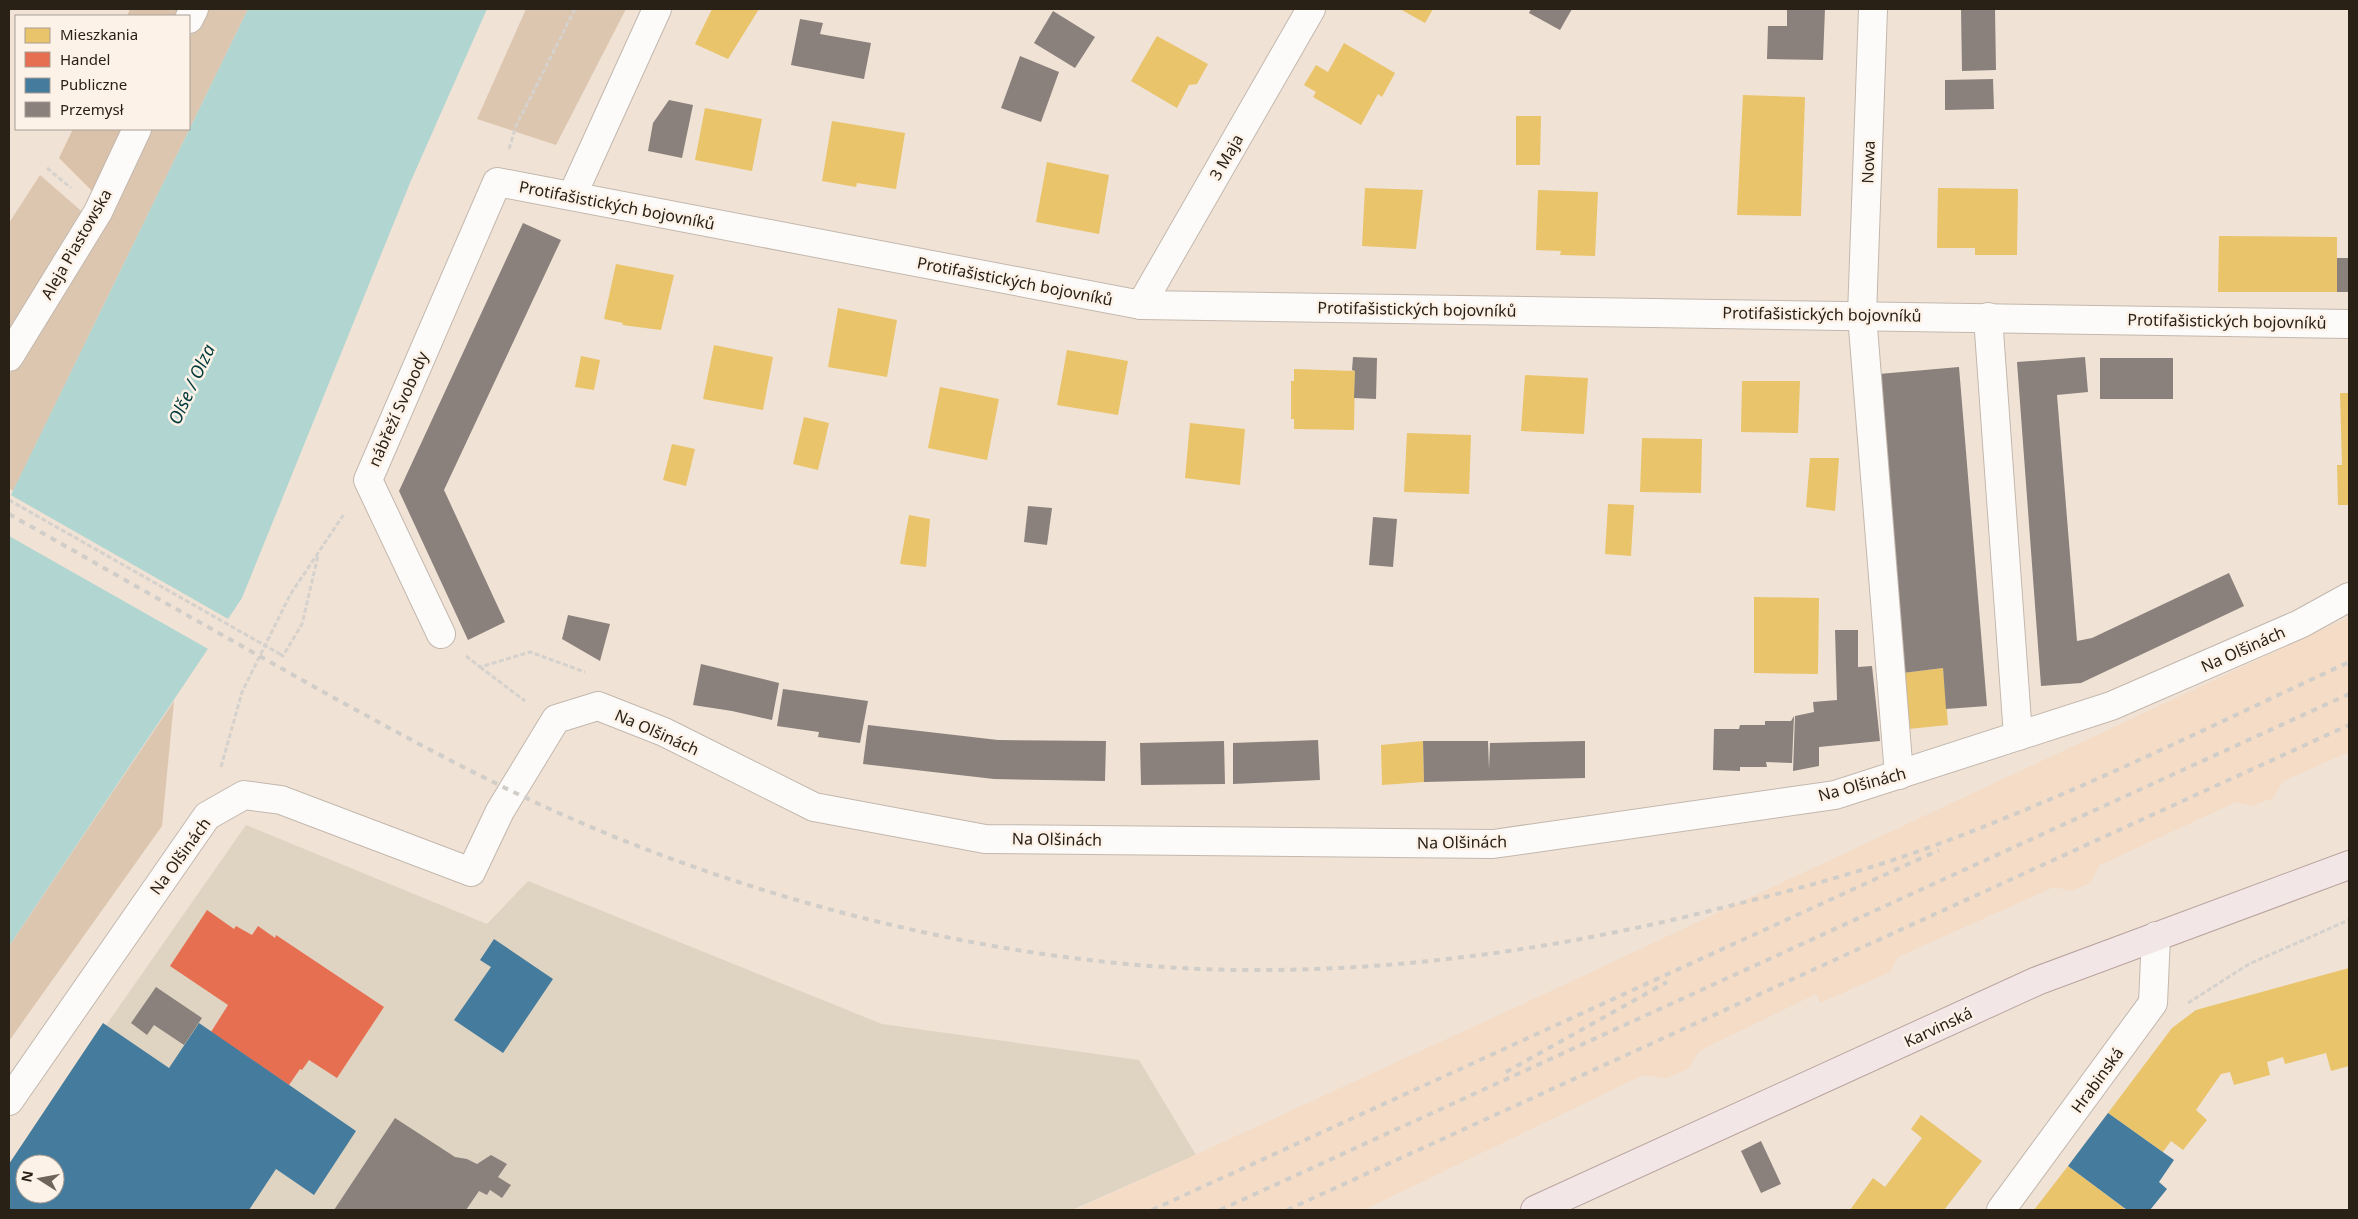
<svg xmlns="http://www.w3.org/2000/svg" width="2358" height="1219" font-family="'Noto Sans',sans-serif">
  <rect width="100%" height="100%" fill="#f0e2d5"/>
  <path fill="#dfd4c2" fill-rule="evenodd" d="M 246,825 L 487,924 L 528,881 L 882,1024 L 1139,1060 L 1196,1155 L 1072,1210 L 9,1210 L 9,1164 ZM 25,1164 L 55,1164 L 55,1194 L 25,1194 Z"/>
  <polygon fill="#f4dcc6" points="2349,617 2349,752 2283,781 2273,798 2252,806 2236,802 2100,865 2091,882 2072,891 2054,887 1898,957 1890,972 1820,1003 1816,994 1699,1051 1688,1069 1666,1078 1643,1075 1364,1210 1075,1210 1512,1009"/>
  <g fill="#ddc6af">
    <polygon points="203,9 248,9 13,491 9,488 9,375 113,200 146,129 189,129 189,39"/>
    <polygon points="526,9 626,9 556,145 477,119"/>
    <polygon points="40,175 87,216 9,335 9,223"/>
    <polygon points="174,701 162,826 9,1041 9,946"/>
  </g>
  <g fill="#dac2aa">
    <polygon points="130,9 184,9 182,16 127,16"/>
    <polygon points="73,129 127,129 96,195 59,158"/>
  </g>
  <polygon fill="#b1d6d2" points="248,9 487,9 410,183 242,598 9,946 9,499"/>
  <polygon fill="#f0e2d5" points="9,494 230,620 210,650 9,536"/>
  <g fill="#e9c46a">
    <polygon points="712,9 759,9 728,59 695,44"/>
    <polygon points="1400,9 1433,9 1425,23"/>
    <polygon points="1157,36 1208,64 1197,84 1189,85 1177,108 1131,81"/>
    <polygon points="1344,43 1395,73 1382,97 1378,94 1361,125 1313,97 1316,92 1304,85 1316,65 1328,72"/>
    <polygon points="1743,95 1805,97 1801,216 1737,215"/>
    <polygon points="705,108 762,119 752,171 695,160"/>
    <polygon points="1516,116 1541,116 1540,165 1516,165"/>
    <polygon points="832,121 905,133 896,189 857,183 856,187 822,181"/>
    <polygon points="1047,162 1109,175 1099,234 1036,222"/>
    <polygon points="1365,188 1423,190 1416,249 1362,246"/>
    <polygon points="1938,188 2018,189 2017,255 1975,255 1975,248 1937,248"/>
    <polygon points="1538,190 1598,192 1595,256 1560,255 1561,251 1536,250"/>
    <polygon points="2219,236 2337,237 2337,292 2218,292"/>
    <polygon points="616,264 674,275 661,330 622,325 623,323 604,319"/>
    <polygon points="838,308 897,320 887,377 828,367"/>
    <polygon points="714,345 773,357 763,410 703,399"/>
    <polygon points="1067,350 1128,361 1118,415 1057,405"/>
    <polygon points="581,356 600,360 594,390 575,387"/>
    <polygon points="1294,369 1355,371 1354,430 1294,429 1294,419 1291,419 1291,381 1294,381"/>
    <polygon points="1525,375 1588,378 1584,434 1521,431"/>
    <polygon points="1742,381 1800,381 1798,433 1741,432"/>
    <polygon points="940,387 999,399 987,460 928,448"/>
    <polygon points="2340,393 2349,393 2349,505 2338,505 2337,465 2342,465"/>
    <polygon points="804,417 829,423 818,470 793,464"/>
    <polygon points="1190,423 1245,429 1240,485 1185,478"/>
    <polygon points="1407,433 1471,435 1469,494 1404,492"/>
    <polygon points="1642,438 1702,439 1701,493 1640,492"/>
    <polygon points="672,444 695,449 686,486 663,480"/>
    <polygon points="1810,458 1839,458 1835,511 1806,507"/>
    <polygon points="1608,504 1634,505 1631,556 1605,554"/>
    <polygon points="909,515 930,519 926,567 900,564"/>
    <polygon points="1754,597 1819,598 1818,674 1754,673"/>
    <polygon points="1943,668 1948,725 1908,729 1903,673"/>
    <polygon points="1423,741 1424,782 1382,785 1381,745"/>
    <polygon points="2349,968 2349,1066 2331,1071 2326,1053 2285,1064 2283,1057 2267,1062 2270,1075 2234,1085 2230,1072 2221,1074 2196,1110 2207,1120 2183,1150 2171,1141 2163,1152 2108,1113 2172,1028 2196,1010"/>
    <polygon points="1921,1115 1982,1161 1944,1210 1850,1210 1873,1178 1885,1187 1922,1138 1911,1129"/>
    <polygon points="2068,1166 2124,1208 2123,1210 2034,1210"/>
  </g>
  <polygon fill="#e76f51" points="207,910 234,929 236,926 252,935 258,926 275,938 276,935 384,1007 337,1078 309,1060 302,1070 300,1069 289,1085 211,1032 228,1005 170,966"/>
  <g fill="#457b9d" fill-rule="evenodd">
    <polygon points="494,939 553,979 503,1053 454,1020 491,967 480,960"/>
    <path d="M 103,1023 L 169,1068 L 199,1023 L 356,1131 L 314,1195 L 276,1169 L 249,1210 L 9,1210 L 9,1164 ZM 25,1164 L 55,1164 L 55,1194 L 25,1194 Z"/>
    <polygon points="2108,1113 2174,1160 2159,1182 2167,1189 2150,1210 2127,1210 2068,1166"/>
  </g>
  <g fill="#8a817c">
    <polygon points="1531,9 1572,9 1560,30 1529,13"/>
    <polygon points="1787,9 1825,9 1823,60 1767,59 1768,26 1787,26"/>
    <polygon points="1961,9 1995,9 1996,70 1962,71"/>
    <polygon points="1053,11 1095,37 1075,68 1034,43"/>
    <polygon points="800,19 823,23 820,34 871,43 864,79 791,65"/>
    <polygon points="1020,56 1059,72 1041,122 1001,108"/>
    <polygon points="1993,79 1994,109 1945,110 1945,80"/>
    <polygon points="669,100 693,105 682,158 648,151 653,123"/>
    <polygon points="523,223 561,240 444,490 505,622 468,640 399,491"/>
    <rect x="2337" y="258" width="12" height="34"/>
    <polygon points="1353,357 1377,358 1376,399 1354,398 1355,371 1352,370"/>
    <polygon points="2085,357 2088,392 2057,395 2077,641 2092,638 2229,573 2244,606 2081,683 2041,686 2017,362"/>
    <rect x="2100" y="358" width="73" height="41"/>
    <polygon points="1959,367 1987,706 1946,709 1943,668 1903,673 1879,374"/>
    <polygon points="1028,506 1052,508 1047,545 1024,542"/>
    <polygon points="1373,517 1397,519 1393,567 1369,565"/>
    <polygon points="568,615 610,624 600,661 562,639"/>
    <polygon points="1835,630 1858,630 1858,667 1872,666 1880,741 1819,747 1819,766 1793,771 1795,716 1814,712 1813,702 1837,700"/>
    <polygon points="701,664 779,683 772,720 732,711 693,705"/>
    <polygon points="783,689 868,701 860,743 818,737 819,732 777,726"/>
    <polygon points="1794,716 1792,763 1766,762 1767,767 1740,767 1740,771 1713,770 1714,729 1739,729 1740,725 1765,725 1765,721 1791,721"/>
    <polygon points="868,725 998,740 1106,741 1105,781 994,779 863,764"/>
    <polygon points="1318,740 1320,780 1233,784 1233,743"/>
    <polygon points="1224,741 1225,784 1141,785 1140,743"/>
    <polygon points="1423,741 1488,741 1489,769 1490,743 1585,741 1585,778 1424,782"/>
    <polygon points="156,987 202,1018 184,1045 154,1025 147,1035 131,1023"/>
    <polygon points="395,1118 455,1157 467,1159 477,1164 491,1155 507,1164 498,1177 511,1185 502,1198 490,1190 487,1195 479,1191 466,1210 334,1210"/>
    <polygon points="1761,1141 1781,1184 1761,1193 1741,1151"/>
  </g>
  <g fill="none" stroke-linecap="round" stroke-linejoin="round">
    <g stroke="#c3b8ae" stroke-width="30">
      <g id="minor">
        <polyline points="1873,9 1862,315 1899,775"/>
        <polyline points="189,19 194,9"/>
        <polyline points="572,196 657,9"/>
        <polyline points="1141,305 1311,9"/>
        <polyline points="1988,317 2018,736"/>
        <polyline points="9,357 98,212 137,129"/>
        <polyline points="441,634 368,480 497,182 1141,305 2349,324"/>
        <polyline points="9,1101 207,816 244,795 281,800 471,872 500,811 556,719 598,706 664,732 814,807 985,839 1493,844 1835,795 2111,706 2300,624 2349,597"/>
        <polyline points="2001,1210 2153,1003 2156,936"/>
      </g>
    </g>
    <g stroke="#bba4a0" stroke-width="30">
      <polyline id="major" points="1535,1210 2037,981 2349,865"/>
    </g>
    <g stroke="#d5d1cd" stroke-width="3" stroke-dasharray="5 2.5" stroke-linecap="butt">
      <polyline points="509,149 516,126 575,9"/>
      <polyline points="47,168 71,188"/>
      <polyline points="280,654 283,656 302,624 318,556"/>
      <polyline points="466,656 480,667 530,652 585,672"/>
      <polyline points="480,667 525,701"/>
      <polyline points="221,767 242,692 290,595 344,514"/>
      <polyline points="2188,1003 2249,964 2349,920"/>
    </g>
    <use href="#minor" stroke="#fdfbf9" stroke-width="28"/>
    <use href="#major" stroke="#f2e6e6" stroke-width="28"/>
    <g stroke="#d1cdc8" stroke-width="4" stroke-dasharray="6 6" stroke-linecap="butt">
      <path d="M 9,514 C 118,576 227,638 336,699 C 413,741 490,783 570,818 C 773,907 1016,967 1238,970 C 1406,972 1571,947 1733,905 C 1790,891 1846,876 1902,857 C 2055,804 2202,730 2349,662"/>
      <polyline points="1506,1072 1667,982"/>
      <polyline points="1152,1210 1939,850"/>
      <polyline points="1220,1210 2349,694"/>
      <polyline points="1287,1210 2349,725"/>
    </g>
    <polyline stroke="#d5d1cd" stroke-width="3" stroke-dasharray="5 2.5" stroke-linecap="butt" points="9,500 280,654"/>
  </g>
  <g text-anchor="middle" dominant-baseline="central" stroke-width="5" stroke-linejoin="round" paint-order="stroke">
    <g font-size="16" fill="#292016" stroke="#fdf2e8">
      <text transform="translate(1226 157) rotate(-60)">3 Maja</text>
      <text transform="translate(1868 162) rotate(-88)">Nowa</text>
      <text transform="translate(617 205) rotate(11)">Protifašistických bojovníků</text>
      <text transform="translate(76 244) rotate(-60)">Aleja Piastowska</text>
      <text transform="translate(1015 281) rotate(11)">Protifašistických bojovníků</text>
      <text transform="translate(1417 309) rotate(1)">Protifašistických bojovníků</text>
      <text transform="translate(1822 314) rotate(1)">Protifašistických bojovníků</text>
      <text transform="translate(2227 321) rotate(1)">Protifašistických bojovníků</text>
      <text transform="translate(398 409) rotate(-66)">nábřeží Svobody</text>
      <text transform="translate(2243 649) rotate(-24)">Na Olšinách</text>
      <text transform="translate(657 732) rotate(24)">Na Olšinách</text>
      <text transform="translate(1862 784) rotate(-15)">Na Olšinách</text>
      <text transform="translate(1057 839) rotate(1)">Na Olšinách</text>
      <text transform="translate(1462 842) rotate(-1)">Na Olšinách</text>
      <text transform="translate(180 856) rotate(-54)">Na Olšinách</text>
      <text transform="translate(1938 1027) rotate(-25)">Karvinská</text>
      <text transform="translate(2097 1080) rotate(-54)">Hrabinská</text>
    </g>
    <g font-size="18" font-style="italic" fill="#003a3b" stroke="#fdf2e8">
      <text transform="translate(191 384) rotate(-65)">Olše / Olza</text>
    </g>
  </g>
  <rect width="2358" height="1219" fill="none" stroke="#292016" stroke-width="20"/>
  <rect x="15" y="15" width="175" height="115" fill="#fdf2e8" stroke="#a89e94"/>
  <rect x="25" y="28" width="25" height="15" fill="#e9c46a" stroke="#a89e94"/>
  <text x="60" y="40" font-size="15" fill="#292016">Mieszkania</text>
  <rect x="25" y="52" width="25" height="15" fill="#e76f51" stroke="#a89e94"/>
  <text x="60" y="65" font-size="15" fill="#292016">Handel</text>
  <rect x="25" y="78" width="25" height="15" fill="#457b9d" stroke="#a89e94"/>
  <text x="60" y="90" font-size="15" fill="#292016">Publiczne</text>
  <rect x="25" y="102" width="25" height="15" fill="#8a817c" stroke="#a89e94"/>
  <text x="60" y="115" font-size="15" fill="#292016">Przemysł</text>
  <g transform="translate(40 1179) rotate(281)"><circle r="24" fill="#fdf2e8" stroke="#a89e94"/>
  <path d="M0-4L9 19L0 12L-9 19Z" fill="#6f6459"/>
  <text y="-8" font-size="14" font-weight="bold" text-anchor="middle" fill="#292016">N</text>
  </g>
</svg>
